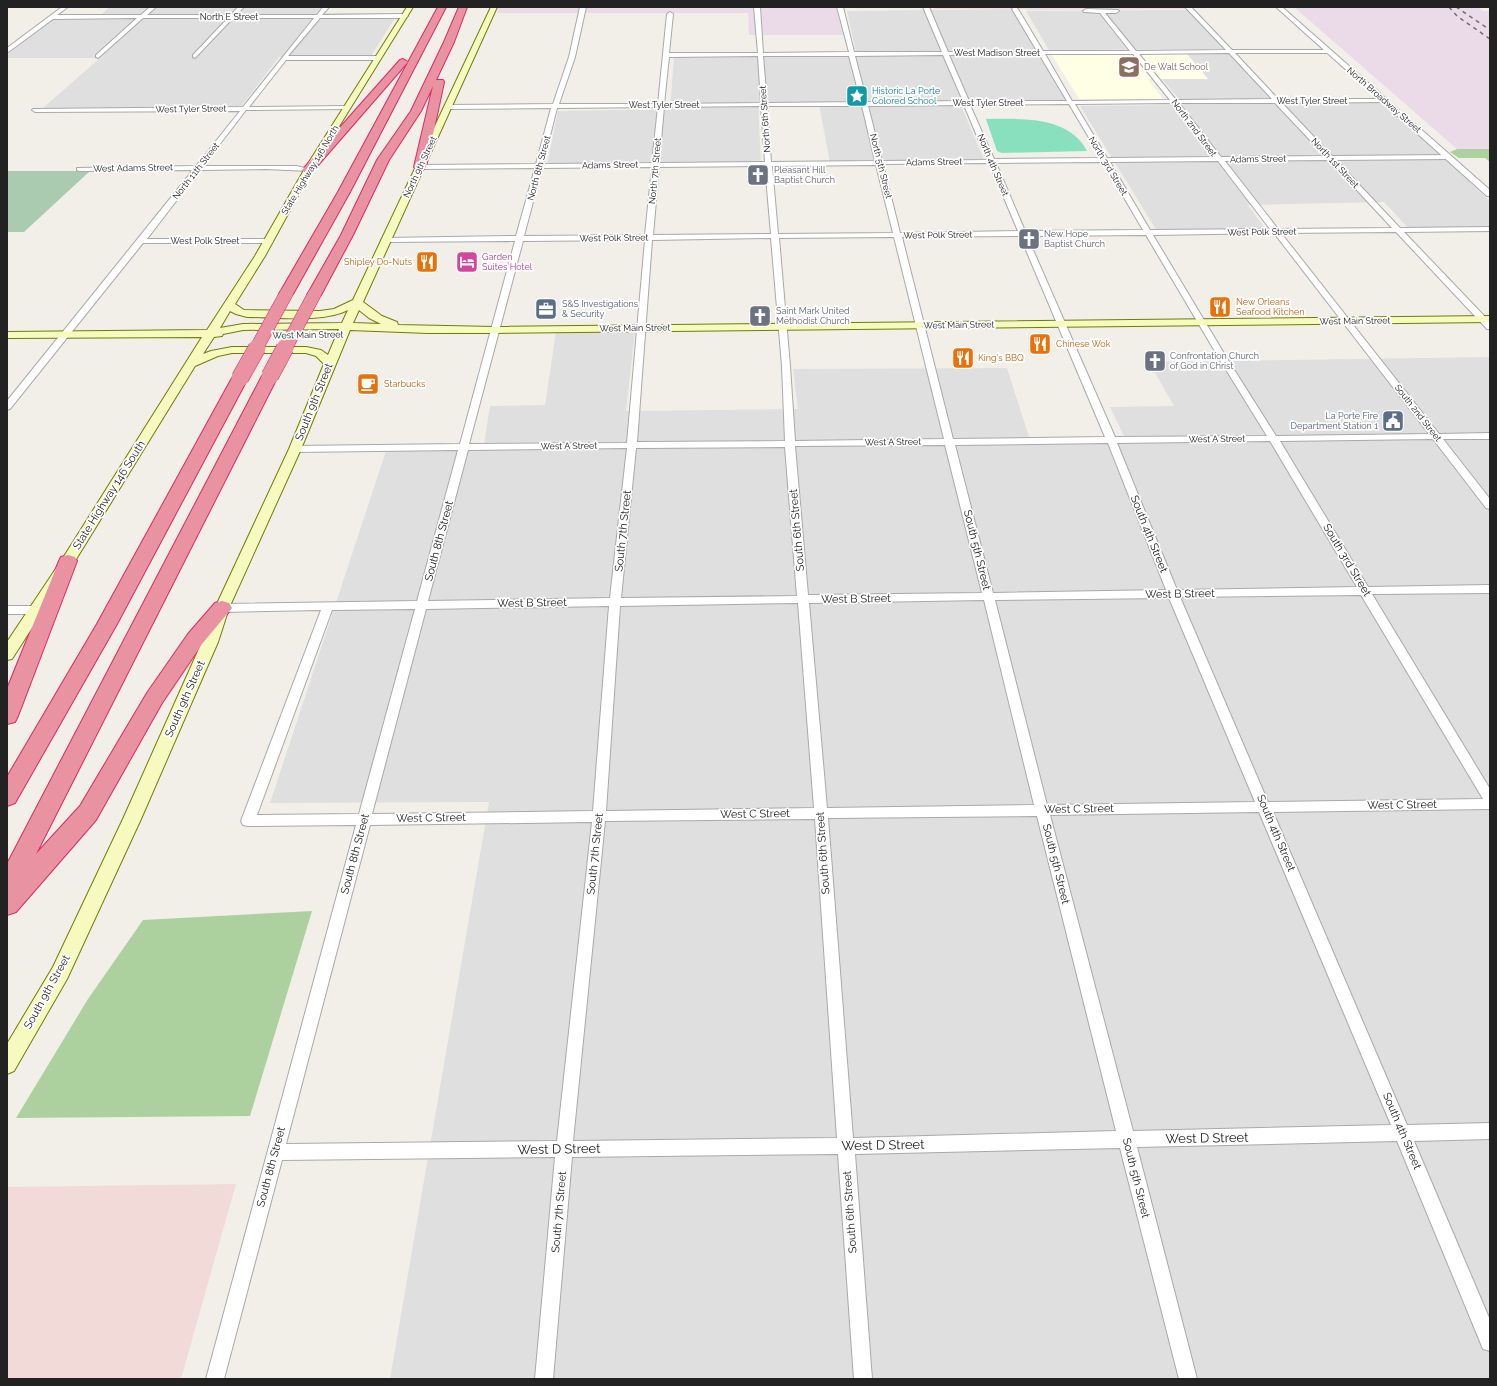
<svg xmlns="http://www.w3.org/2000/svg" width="1497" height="1386" font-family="Raleway,sans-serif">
  <rect width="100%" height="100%" fill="#f2efe9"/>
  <g fill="#e0dfdf">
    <polygon points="110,7 321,7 318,13 398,13 371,56 279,57 240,108 43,108 100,58 7,58 7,55 53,19 95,19"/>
    <polygon points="1013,9 1068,102 960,103 985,162 830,163 819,104 758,104 761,163 547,165 558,111 670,109 674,57 857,57 847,11"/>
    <polygon points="1189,10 1225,49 1049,50 1026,11"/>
    <polygon points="1187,54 1230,54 1277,104 1384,102 1490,201 1490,227 1408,228 1384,202 1248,205 1266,230 1157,231 1080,106 1184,105 1162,79 1208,79"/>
    <polygon points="635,331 626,411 798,409 793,369 1007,368 1031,443 1127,442 1110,407 1174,406 1149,362 1490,357 1490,1379 390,1379 489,802 270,803 386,451 483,450 490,406 545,405 556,332"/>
  </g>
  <g fill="#f2dad9">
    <polygon points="934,7 1026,7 1027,9 935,9"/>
    <polygon points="236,1184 181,1379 7,1379 7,1187"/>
  </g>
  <g fill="#ebdbe8">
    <polygon points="499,7 836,7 843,35 749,35 748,13 497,13"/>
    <polygon points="1026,7 1187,7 1189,9 1027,10"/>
    <polygon points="1294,7 1477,7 1483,11 1490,11 1490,149 1457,149"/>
  </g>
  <polygon fill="#ffffe5" points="1187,54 1208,79 1148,79 1163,99 1079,99 1052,55"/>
  <g fill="#add19e">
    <polygon points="1457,149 1490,149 1490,162 1485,158 1459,158 1450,152"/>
    <polygon points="312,911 250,1116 16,1118 88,999 143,920"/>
  </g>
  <polygon fill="#aacbaf" points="90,171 24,232 7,232 7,171"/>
  <path fill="#88e0be" d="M 986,119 C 1021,119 1068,115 1087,151 L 1002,153 L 997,151 Z"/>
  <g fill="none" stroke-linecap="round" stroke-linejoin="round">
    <g stroke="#a9a9a9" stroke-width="2">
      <g id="minor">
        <polygon points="62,7 68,7 57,15 141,15 150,7 156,7 147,15 231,15 238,7 244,7 236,15 317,15 323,7 329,7 322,15 405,14 408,16 405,18 320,18 288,56 377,56 380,58 377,60 286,60 249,107 347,106 349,107 349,109 246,110 203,166 296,166 310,169 310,171 266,169 200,170 147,239 269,239 273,241 272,243 143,243 10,409 7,410 7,401 193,170 79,171 77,170 77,168 196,166 240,111 35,112 32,110 33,109 243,107 314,18 233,18 195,58 193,57 193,55 228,18 143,18 98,58 96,57 96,55 137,18 53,19 7,53 7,48"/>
        <path d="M 580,7 L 586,7 L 575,57 L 559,104 L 658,104 L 667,14 L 670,12 L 673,14 L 669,53 L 758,53 L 754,7 L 760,7 L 763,53 L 849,52 L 837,7 L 843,7 L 854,52 L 942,52 L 923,7 L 929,7 L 948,52 L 1037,51 L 1012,9 L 1015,7 L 1018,9 L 1043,51 L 1130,51 L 1100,13 L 1084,12 L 1083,11 L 1086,9 L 1118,10 L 1119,11 L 1116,13 L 1105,13 L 1136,51 L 1226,50 L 1185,7 L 1191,7 L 1232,50 L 1330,50 L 1331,51 L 1328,53 L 1235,53 L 1278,99 L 1387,99 L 1388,100 L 1385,102 L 1282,103 L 1332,156 L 1449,155 L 1452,157 L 1449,159 L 1336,160 L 1400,228 L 1490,227 L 1490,231 L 1404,232 L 1490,322 L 1490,329 L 1487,329 L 1396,232 L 1281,233 L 1439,434 L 1490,433 L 1490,439 L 1443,439 L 1490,499 L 1490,509 L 1486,508 L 1433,439 L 1280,441 L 1368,587 L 1490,585 L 1490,593 L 1372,594 L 1490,789 L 1490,809 L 1273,812 L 1407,1125 L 1490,1123 L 1490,1139 L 1414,1141 L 1490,1320 L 1490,1351 L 1483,1349 L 1397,1141 L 1137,1147 L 1197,1379 L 1179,1379 L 1120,1148 L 855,1154 L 872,1379 L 854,1379 L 838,1154 L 572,1157 L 553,1379 L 535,1379 L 555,1157 L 282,1160 L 224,1379 L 206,1379 L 356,825 L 248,826 L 243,825 L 241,821 L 321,610 L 222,612 L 218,611 L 216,608 L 218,605 L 222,604 L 417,601 L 458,450 L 295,452 L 290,449 L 295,446 L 460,444 L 515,241 L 385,242 L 381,240 L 385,238 L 516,236 L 535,168 L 420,169 L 417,167 L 420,165 L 536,164 L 551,108 L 447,109 L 444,107 L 447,105 L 553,104 L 569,57 ZM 1229,53 L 1272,99 L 1176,100 L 1139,54 ZM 1039,54 L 1067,101 L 969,101 L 949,55 ZM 1045,54 L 1133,54 L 1170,100 L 1072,101 ZM 943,55 L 963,101 L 867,102 L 855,56 ZM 758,56 L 761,103 L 664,104 L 669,57 ZM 763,56 L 849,56 L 861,102 L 767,103 ZM 1173,103 L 1215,157 L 1107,158 L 1075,104 ZM 1179,103 L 1275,103 L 1325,156 L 1221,157 ZM 1069,104 L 1101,158 L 994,159 L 970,105 ZM 964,105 L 987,160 L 882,161 L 868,106 ZM 761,106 L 765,162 L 659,163 L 664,107 ZM 767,106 L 862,106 L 875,161 L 771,162 ZM 658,107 L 652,163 L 543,164 L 557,108 ZM 1329,160 L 1392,228 L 1278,229 L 1225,161 ZM 1218,161 L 1270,229 L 1150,230 L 1110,162 ZM 1103,162 L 1143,230 L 1025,231 L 996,163 ZM 989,163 L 1018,231 L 900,233 L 883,164 ZM 876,165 L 893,233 L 778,234 L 772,166 ZM 765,166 L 771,234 L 653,235 L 659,167 ZM 652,167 L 645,235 L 524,236 L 542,168 ZM 1274,233 L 1429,434 L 1276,436 L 1228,360 L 1153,235 ZM 1146,235 L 1220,360 L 1267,436 L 1115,437 L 1027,236 ZM 1020,236 L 1105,437 L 953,439 L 902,237 ZM 894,237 L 944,439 L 795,441 L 790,366 L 779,238 ZM 771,238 L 782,366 L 785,441 L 637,442 L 652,240 ZM 645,240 L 627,443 L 469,444 L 523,241 ZM 1270,441 L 1357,587 L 1177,590 L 1117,443 ZM 1108,443 L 1166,590 L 993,593 L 955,445 ZM 945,445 L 982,593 L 808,595 L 795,446 ZM 785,447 L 797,596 L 621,598 L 636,448 ZM 627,448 L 610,598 L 428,601 L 468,450 ZM 1361,595 L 1483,799 L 1268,802 L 1180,597 ZM 1169,598 L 1255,802 L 1047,805 L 995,600 ZM 984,600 L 1034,805 L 827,808 L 809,603 ZM 798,603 L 814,808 L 606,811 L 620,606 ZM 609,606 L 593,811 L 372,814 L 426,609 ZM 415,609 L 359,814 L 257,815 L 332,610 ZM 1259,812 L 1391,1125 L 1133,1131 L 1050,815 ZM 1037,816 L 1116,1131 L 853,1138 L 828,818 ZM 815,819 L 837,1138 L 573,1141 L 605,821 ZM 592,822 L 557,1141 L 286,1144 L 370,825 Z"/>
        <polygon points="7,606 35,606 39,607 41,610 39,613 35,614 7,614"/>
      </g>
    </g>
    <g stroke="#a9a9a9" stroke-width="2">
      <polygon id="tertiary" points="1276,7 1282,7 1490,190 1490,196 1487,196"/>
    </g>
    <g stroke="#707d05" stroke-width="2">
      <path id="secondary" d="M 407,7 L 413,7 L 312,170 L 265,256 L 235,304 L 244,310 L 320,311 L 334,309 L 353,300 L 491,7 L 497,7 L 363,302 L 382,316 L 397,322 L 398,325 L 495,327 L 1490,316 L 1490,322 L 495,333 L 428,333 L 350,330 L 301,449 L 229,608 L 218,642 L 141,819 L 67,979 L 14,1071 L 7,1074 L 7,1044 L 53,967 L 123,819 L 202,642 L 215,608 L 289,449 L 324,364 L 316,356 L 306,353 L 232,353 L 218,356 L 195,366 L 75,561 L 12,659 L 7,660 L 7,642 L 63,558 L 202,337 L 7,338 L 7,332 L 207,330 L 255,256 L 304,170 ZM 348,310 L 342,323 L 243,324 L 220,328 L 230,311 L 236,314 L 247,317 C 276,317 323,323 348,310 ZM 359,310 L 369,318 L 381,324 L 353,323 ZM 339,329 L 328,355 L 321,350 L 306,347 L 232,347 L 211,351 L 203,354 L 214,337 L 222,336 L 223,334 L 243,330 Z"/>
    </g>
    <g stroke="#dc2a67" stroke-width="2">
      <g id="motorway">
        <polygon points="438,7 446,7 350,192 293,294 291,297 286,298 281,297 279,294 338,192"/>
        <polygon points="459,7 467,7 454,42 436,80 443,80 444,82 426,167 424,169 416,169 414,167 433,86 421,111 389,160 353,235 321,295 319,298 314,299 309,298 307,295 341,235 377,160 411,111 444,42"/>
        <polygon points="403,59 408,62 406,64 312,172 304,172 302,170 304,168 400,60"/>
        <polygon points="270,371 275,373 278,376 36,854 80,806 147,693 188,634 215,603 222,601 229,603 232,608 202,644 162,703 96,820 16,912 7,915 7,864 262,376 265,373"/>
        <polygon points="240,373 245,375 248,378 117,624 15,803 7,806 7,777 97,624 232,378 235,375"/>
        <polygon points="68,555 75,557 77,561 18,716 15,722 7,724 7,689 59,561 61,557"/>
      </g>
    </g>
    <use href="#minor" fill="#fff" fill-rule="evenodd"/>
    <use href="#tertiary" fill="#fff" fill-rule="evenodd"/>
    <use href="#secondary" fill="#f7fabf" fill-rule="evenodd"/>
    <use href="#motorway" fill="#e892a2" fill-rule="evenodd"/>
    <g stroke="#707070" stroke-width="1.5" stroke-dasharray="4 4" stroke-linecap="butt">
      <polyline points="1449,7 1457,16 1490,39"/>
      <polyline points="1456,7 1490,30"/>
    </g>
    <g stroke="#dc2a67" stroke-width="14" stroke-linecap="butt">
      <g id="motorway-bridge-far1">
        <polyline points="256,349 286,294"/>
        <polyline points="285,349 314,295"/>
      </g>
    </g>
    <g stroke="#dc2a67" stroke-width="18" stroke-linecap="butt">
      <g id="motorway-bridge">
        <polyline points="270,376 285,348"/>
        <polyline points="240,378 257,348"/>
      </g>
    </g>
    <use href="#motorway-bridge-far1" stroke="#e892a2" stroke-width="13"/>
    <use href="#motorway-bridge" stroke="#e892a2" stroke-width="17"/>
  </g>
  <defs>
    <g id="school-square" transform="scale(1.15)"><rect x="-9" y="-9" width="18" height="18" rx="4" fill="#8d6e63" stroke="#fff"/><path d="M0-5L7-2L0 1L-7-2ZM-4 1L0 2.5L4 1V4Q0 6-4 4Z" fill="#fff"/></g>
    <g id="sight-square" transform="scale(1.15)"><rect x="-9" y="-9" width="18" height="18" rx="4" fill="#0f9aa8" stroke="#fff"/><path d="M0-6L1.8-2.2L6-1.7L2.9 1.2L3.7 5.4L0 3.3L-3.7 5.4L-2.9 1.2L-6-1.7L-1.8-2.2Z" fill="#fff"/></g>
    <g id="church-square" transform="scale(1.15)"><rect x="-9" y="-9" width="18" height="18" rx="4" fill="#6b7280" stroke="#fff"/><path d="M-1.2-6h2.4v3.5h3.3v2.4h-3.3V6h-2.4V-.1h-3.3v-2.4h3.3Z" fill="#fff"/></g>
    <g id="restaurant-square" transform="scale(1.15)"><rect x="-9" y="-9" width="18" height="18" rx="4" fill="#e8710a" stroke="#fff"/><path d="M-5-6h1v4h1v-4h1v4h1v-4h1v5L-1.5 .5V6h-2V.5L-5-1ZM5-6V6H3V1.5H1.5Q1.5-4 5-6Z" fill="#fff"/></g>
    <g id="hotel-square" transform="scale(1.15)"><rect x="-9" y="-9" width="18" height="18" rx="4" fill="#d1479c" stroke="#fff"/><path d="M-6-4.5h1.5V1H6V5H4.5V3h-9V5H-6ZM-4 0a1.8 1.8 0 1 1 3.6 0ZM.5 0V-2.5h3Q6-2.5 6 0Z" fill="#fff"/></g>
    <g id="office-square" transform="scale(1.15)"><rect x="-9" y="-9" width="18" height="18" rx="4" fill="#5c6f8a" stroke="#fff"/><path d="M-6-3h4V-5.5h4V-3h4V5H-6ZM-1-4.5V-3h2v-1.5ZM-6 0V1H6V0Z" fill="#fff"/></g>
    <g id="cafe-square" transform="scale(1.15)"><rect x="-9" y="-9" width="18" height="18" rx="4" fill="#e8710a" stroke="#fff"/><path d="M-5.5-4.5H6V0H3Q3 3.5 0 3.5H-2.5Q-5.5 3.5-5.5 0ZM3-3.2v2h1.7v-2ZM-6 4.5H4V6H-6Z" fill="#fff"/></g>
    <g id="civic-square" transform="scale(1.15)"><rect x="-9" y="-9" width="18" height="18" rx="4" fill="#5c6f8a" stroke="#fff"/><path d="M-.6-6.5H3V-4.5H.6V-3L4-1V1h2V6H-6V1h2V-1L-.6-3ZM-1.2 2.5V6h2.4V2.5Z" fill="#fff"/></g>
  </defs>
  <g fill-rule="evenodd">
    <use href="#school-square" x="1129" y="67"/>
    <use href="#sight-square" x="857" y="96"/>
    <use href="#church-square" x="758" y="175"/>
    <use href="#church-square" x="1029" y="239"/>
    <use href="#restaurant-square" x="427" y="262"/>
    <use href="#hotel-square" x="467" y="262"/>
    <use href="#restaurant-square" x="1220" y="307"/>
    <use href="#office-square" x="546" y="309"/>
    <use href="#church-square" x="760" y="316"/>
    <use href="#restaurant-square" x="1040" y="344"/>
    <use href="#restaurant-square" x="963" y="358"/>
    <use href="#church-square" x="1155" y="361"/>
    <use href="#cafe-square" x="368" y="384"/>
    <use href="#civic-square" x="1393" y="421"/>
  </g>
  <g text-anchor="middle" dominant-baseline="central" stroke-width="3.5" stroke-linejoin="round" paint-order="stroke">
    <g font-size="9" fill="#222" stroke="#fff">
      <text x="229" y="17">North E Street</text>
      <text x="997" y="53">West Madison Street</text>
      <text transform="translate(1384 100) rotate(41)">North Broadway Street</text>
      <text x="1312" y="101">West Tyler Street</text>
      <text x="988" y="103">West Tyler Street</text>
      <text x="664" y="105">West Tyler Street</text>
      <text transform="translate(191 109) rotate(-1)">West Tyler Street</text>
      <text transform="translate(765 119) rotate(-94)">North 6th Street</text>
      <text transform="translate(1194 128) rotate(53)">North 2nd Street</text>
      <text transform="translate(1258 159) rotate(-1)">Adams Street</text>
      <text transform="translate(934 162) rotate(-1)">Adams Street</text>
      <text transform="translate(1335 163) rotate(47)">North 1st Street</text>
      <text transform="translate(610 165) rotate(-1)">Adams Street</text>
      <text transform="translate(993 165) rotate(67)">North 4th Street</text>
      <text transform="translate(881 166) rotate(76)">North 5th Street</text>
      <text transform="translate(1108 166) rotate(59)">North 3rd Street</text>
      <text transform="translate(420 167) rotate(-65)">North 9th Street</text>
      <text transform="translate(133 168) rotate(-1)">West Adams Street</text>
      <text transform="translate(539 168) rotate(-75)">North 8th Street</text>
      <text transform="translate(310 170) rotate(-59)">State Highway 146 North</text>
      <text transform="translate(196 171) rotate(-52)">North 11th Street</text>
      <text transform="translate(655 171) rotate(-85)">North 7th Street</text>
      <text transform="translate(1262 232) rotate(-1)">West Polk Street</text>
      <text transform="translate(938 235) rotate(-1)">West Polk Street</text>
      <text transform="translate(614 238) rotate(-1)">West Polk Street</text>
      <text x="205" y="241">West Polk Street</text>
      <text transform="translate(1355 321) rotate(-1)">West Main Street</text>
      <text transform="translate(959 325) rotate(-1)">West Main Street</text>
      <text transform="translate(635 328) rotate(-1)">West Main Street</text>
      <text transform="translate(308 335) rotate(-1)">West Main Street</text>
      <text transform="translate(1418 413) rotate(52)">South 2nd Street</text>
      <text transform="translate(1217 439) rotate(-1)">West A Street</text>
      <text transform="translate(893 442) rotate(-1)">West A Street</text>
      <text transform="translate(569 446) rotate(-1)">West A Street</text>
    </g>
    <g font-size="9" fill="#785e54" stroke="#fff" text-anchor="start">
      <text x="1144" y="67">De Walt School</text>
    </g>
    <g font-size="9" fill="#0d838f" stroke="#fff" text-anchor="start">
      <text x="872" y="91">Historic La Porte<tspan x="872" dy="10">Colored School</tspan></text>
    </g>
    <g font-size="9" fill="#5b616d" stroke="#fff" text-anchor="start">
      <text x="774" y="170">Pleasant Hill<tspan x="774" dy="10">Baptist Church</tspan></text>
      <text x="1044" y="234">New Hope<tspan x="1044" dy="10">Baptist Church</tspan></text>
      <text x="776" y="311">Saint Mark United<tspan x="776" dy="10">Methodist Church</tspan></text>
      <text x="1170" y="356">Confrontation Church<tspan x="1170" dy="10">of God in Christ</tspan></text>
    </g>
    <g font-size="9" fill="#b23c85" stroke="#fff" text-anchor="start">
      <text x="482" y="257">Garden<tspan x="482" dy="10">Suites Hotel</tspan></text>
    </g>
    <g font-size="9" fill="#c56008" stroke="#fff" text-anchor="start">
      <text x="412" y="262" text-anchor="end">Shipley Do-Nuts</text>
      <text x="1236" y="302">New Orleans<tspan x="1236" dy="10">Seafood Kitchen</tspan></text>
      <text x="1056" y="344">Chinese Wok</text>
      <text x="978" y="358">King's BBQ</text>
      <text x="384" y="384">Starbucks</text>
    </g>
    <g font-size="9" fill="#4e5e75" stroke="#fff" text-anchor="start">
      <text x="562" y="304">S&amp;S Investigations<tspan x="562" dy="10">&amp; Security</tspan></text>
      <text x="1378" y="416" text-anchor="end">La Porte Fire<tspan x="1378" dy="10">Department Station 1</tspan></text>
    </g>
    <g font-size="11" fill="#222" stroke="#fff">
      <text transform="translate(314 402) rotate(-68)">South 9th Street</text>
      <text transform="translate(109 495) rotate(-58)">State Highway 146 South</text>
      <text transform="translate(797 530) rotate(-95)">South 6th Street</text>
      <text transform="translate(623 531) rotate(-84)">South 7th Street</text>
      <text transform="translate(1149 534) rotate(68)">South 4th Street</text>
      <text transform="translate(439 541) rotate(-75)">South 8th Street</text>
      <text transform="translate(977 550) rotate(76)">South 5th Street</text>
      <text transform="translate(1347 560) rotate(59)">South 3rd Street</text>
      <text transform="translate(1180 594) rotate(-1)">West B Street</text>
      <text transform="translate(856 599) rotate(-1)">West B Street</text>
      <text transform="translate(532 603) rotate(-1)">West B Street</text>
      <text transform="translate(185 699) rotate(-66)">South 9th Street</text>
      <text transform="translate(1402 805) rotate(-1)">West C Street</text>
      <text transform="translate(1079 809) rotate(-1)">West C Street</text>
      <text transform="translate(755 814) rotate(-1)">West C Street</text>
      <text transform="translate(431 818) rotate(-1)">West C Street</text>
      <text transform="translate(1276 833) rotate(67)">South 4th Street</text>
      <text transform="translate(823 853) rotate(-94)">South 6th Street</text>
      <text transform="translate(355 854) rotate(-75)">South 8th Street</text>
      <text transform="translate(595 854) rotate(-84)">South 7th Street</text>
      <text transform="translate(1056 864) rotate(76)">South 5th Street</text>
      <text transform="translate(47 992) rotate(-61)">South 9th Street</text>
      <text transform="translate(1402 1131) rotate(67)">South 4th Street</text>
      <text transform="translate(271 1167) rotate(-75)">South 8th Street</text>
      <text transform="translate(1136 1178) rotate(76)">South 5th Street</text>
      <text transform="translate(559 1212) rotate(-85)">South 7th Street</text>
      <text transform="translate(850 1212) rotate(-94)">South 6th Street</text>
    </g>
    <g font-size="13" fill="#222" stroke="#fff">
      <text transform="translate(1207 1138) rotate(-1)">West D Street</text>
      <text transform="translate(883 1145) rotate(-1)">West D Street</text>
      <text transform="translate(559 1149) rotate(-1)">West D Street</text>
    </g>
  </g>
  <rect width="1497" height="1386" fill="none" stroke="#222222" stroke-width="16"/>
</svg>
